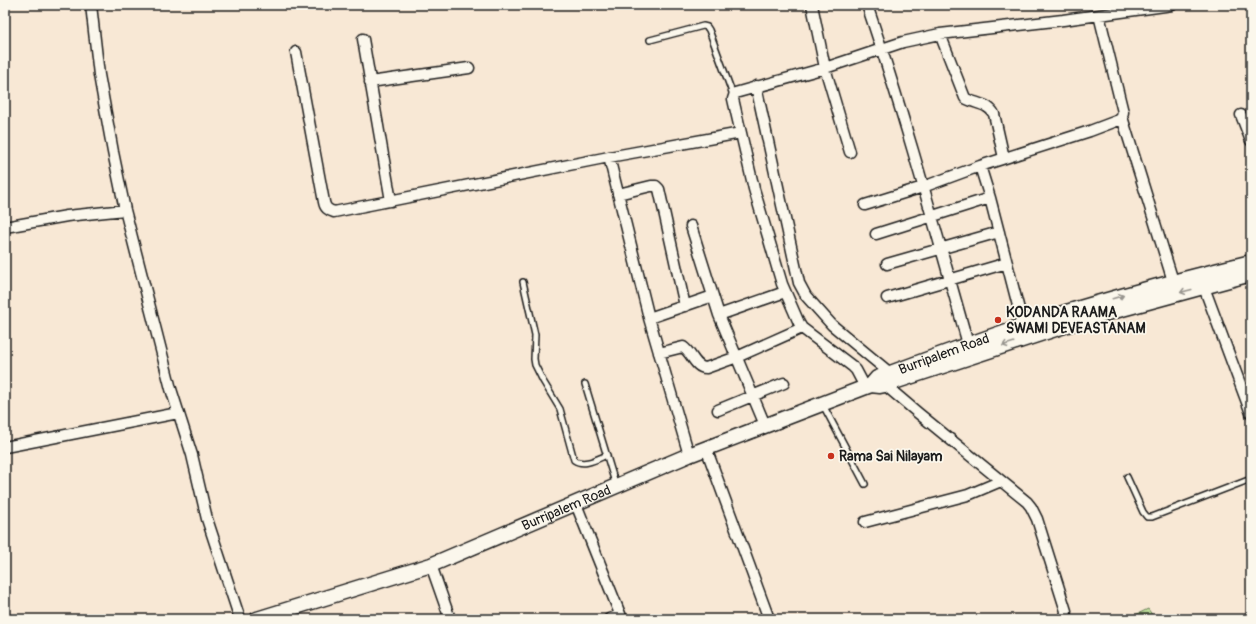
<svg xmlns="http://www.w3.org/2000/svg" width="1256" height="624" viewBox="0 0 1256 624" font-family="Pangolin,sans-serif">
<style>
.green{fill:#bddf99;stroke:#6c7e5a}
.lines{fill:none;stroke-linecap:round;stroke-linejoin:round}
.lane-casing{stroke:#1c1c1c;stroke-width:8}
.street-casing{stroke:#1c1c1c;stroke-width:13}
.secondary-casing{stroke:#1c1c1c;stroke-width:17}
.lane{stroke:#fbf7ec;stroke-width:5}
.street{stroke:#fbf7ec;stroke-width:10}
.secondary{stroke:#fbf7ec;stroke-width:14}
.oneway{stroke:#97948e}
.poi-dot{fill:#c8321e;stroke:#fbf7ec;stroke-width:1.5}
.labels{text-anchor:middle;dominant-baseline:central;stroke-width:3.5;stroke-linejoin:round;paint-order:stroke}
.poi-label{font-size:14px;font-weight:bold;fill:#1c1c1c;stroke:#fbf7ec;text-anchor:start}
.street-label{font-size:14px;fill:#1c1c1c;stroke:#fbf7ec}
</style>
<rect width="100%" height="100%" fill="#f8e8d5"/>
<filter id="ink" filterUnits="userSpaceOnUse"><feTurbulence type="fractalNoise" baseFrequency=".025" numOctaves="2"/><feDisplacementMap in="SourceGraphic" scale="8" xChannelSelector="R" yChannelSelector="G"/><feConvolveMatrix kernelMatrix="1 2 1 2 8 2 1 2 1" color-interpolation-filters="sRGB"/></filter>
<g filter="url(#ink)">
<!-- green -->
<path class="green" d="M1148 609 1155 619H1127Z"/>
<g class="lines">
<defs>
<path id="lane" d="M650 40 703 26 707 27 709 30 733 95
M523 282 535 335 534 359 535 365 543 381 560 409 574 460C584 467 597 459 607 455
M585 384 616 486
M823 405 865 484
M1127 477 1143 512 1147 517H1152L1251 479"/>
<path id="street" d="M91 5 99 75 113 152 125 210 171 389 192 455 207 519 240 619
M812 5 825 68 850 152
M867 5C905 117 936 231 968 344
M940 34 965 98C975 104 988 103 994 114L1004 158
M363 39 391 201
M296 52 324 202C325 208 328 210 334 212L609 157 741 133
M370 82 469 68
M756 86 799 283 806 296 832 325 890 373
M1241 115 1251 141
M1122 117 1173 281
M609 157 649 318 689 455
M980 166 990 198 1023 325
M618 194 651 186H656L659 189 685 306
M865 205 923 187 980 166 1090 131 1119 120 1122 117 1123 112 1099 15
M691 226 719 315 765 425
M5 227 67 216 125 210
M876 234 990 198
M887 264 999 232
M1202 282 1251 413
M887 298 1007 263
M719 315 785 292
M649 318 713 296
M659 353 683 347C692 353 695 368 706 368L737 357 802 328
M885 385 918 413 1027 502 1031 507 1037 519 1066 611 1065 619
M865 387 856 370 852 366 802 328 799 323 782 284 754 189 733 99 735 93 825 68 903 42 940 34 1063 20 1172 5
M718 410 784 383
M5 447 178 413
M706 448 769 619
M576 504 622 619
M865 522 968 495 1001 481
M431 565 450 619
M609 619 620 615"/>
<g id="secondary">
<path d="M871 385 880 386 885 385 1089 318 1251 274"/>
<path id="s1" d="M257 619 431 565 689 455 871 385 877 378 885 375C931 358 976 341 1022 326 1098 301 1174 281 1251 262"/>
</g>
</defs>
<!-- lane casing -->
<use href="#lane" class="lane-casing"/>
<!-- street casing -->
<use href="#street" class="street-casing"/>
<!-- secondary casing -->
<use href="#secondary" class="secondary-casing"/>
<!-- lane -->
<use href="#lane" class="lane"/>
<!-- street -->
<use href="#street" class="street"/>
<!-- secondary -->
<use href="#secondary" class="secondary"/>
</g>
<!-- one-way arrows -->
<defs><path id="oneway-shaft" d="M-6 0H5M1.5-3L5.5 0L1.5 3" fill="none" stroke-width="1.6" stroke-linecap="round" stroke-linejoin="round"/></defs>
<g class="oneway">
<use href="#oneway-shaft" transform="translate(1186 291) rotate(165)"/>
<use href="#oneway-shaft" transform="translate(1118 297) rotate(-16)"/>
<use href="#oneway-shaft" transform="translate(1008 344) rotate(162)"/>
</g>
</g>
<!-- markers -->
<g class="poi-dot">
<circle cx="998" cy="320" r="4"/>
<circle cx="831" cy="456" r="4"/>
</g>
<g class="labels">
<!-- poi labels -->
<g class="poi-label">
<text x="1006" y="312">KODANDA RAAMA<tspan x="1006" dy="16">SWAMI DEVEASTANAM</tspan></text>
<text x="839" y="456">Rama Sai Nilayam</text>
</g>
<!-- street labels -->
<g class="street-label">
<text stroke="none"><textPath href="#s1" startOffset="738">Burripalem Road</textPath></text>
<text stroke="none"><textPath href="#s1" startOffset="329">Burripalem Road</textPath></text>
</g>
</g>
<!-- margin -->
<rect width="1256" height="624" fill="none" stroke="#fbf7ec" stroke-width="20"/>
<rect x="10" y="10" width="1236" height="604" fill="none" stroke="#1c1c1c" stroke-width="1.5" filter="url(#ink)"/>
</svg>
